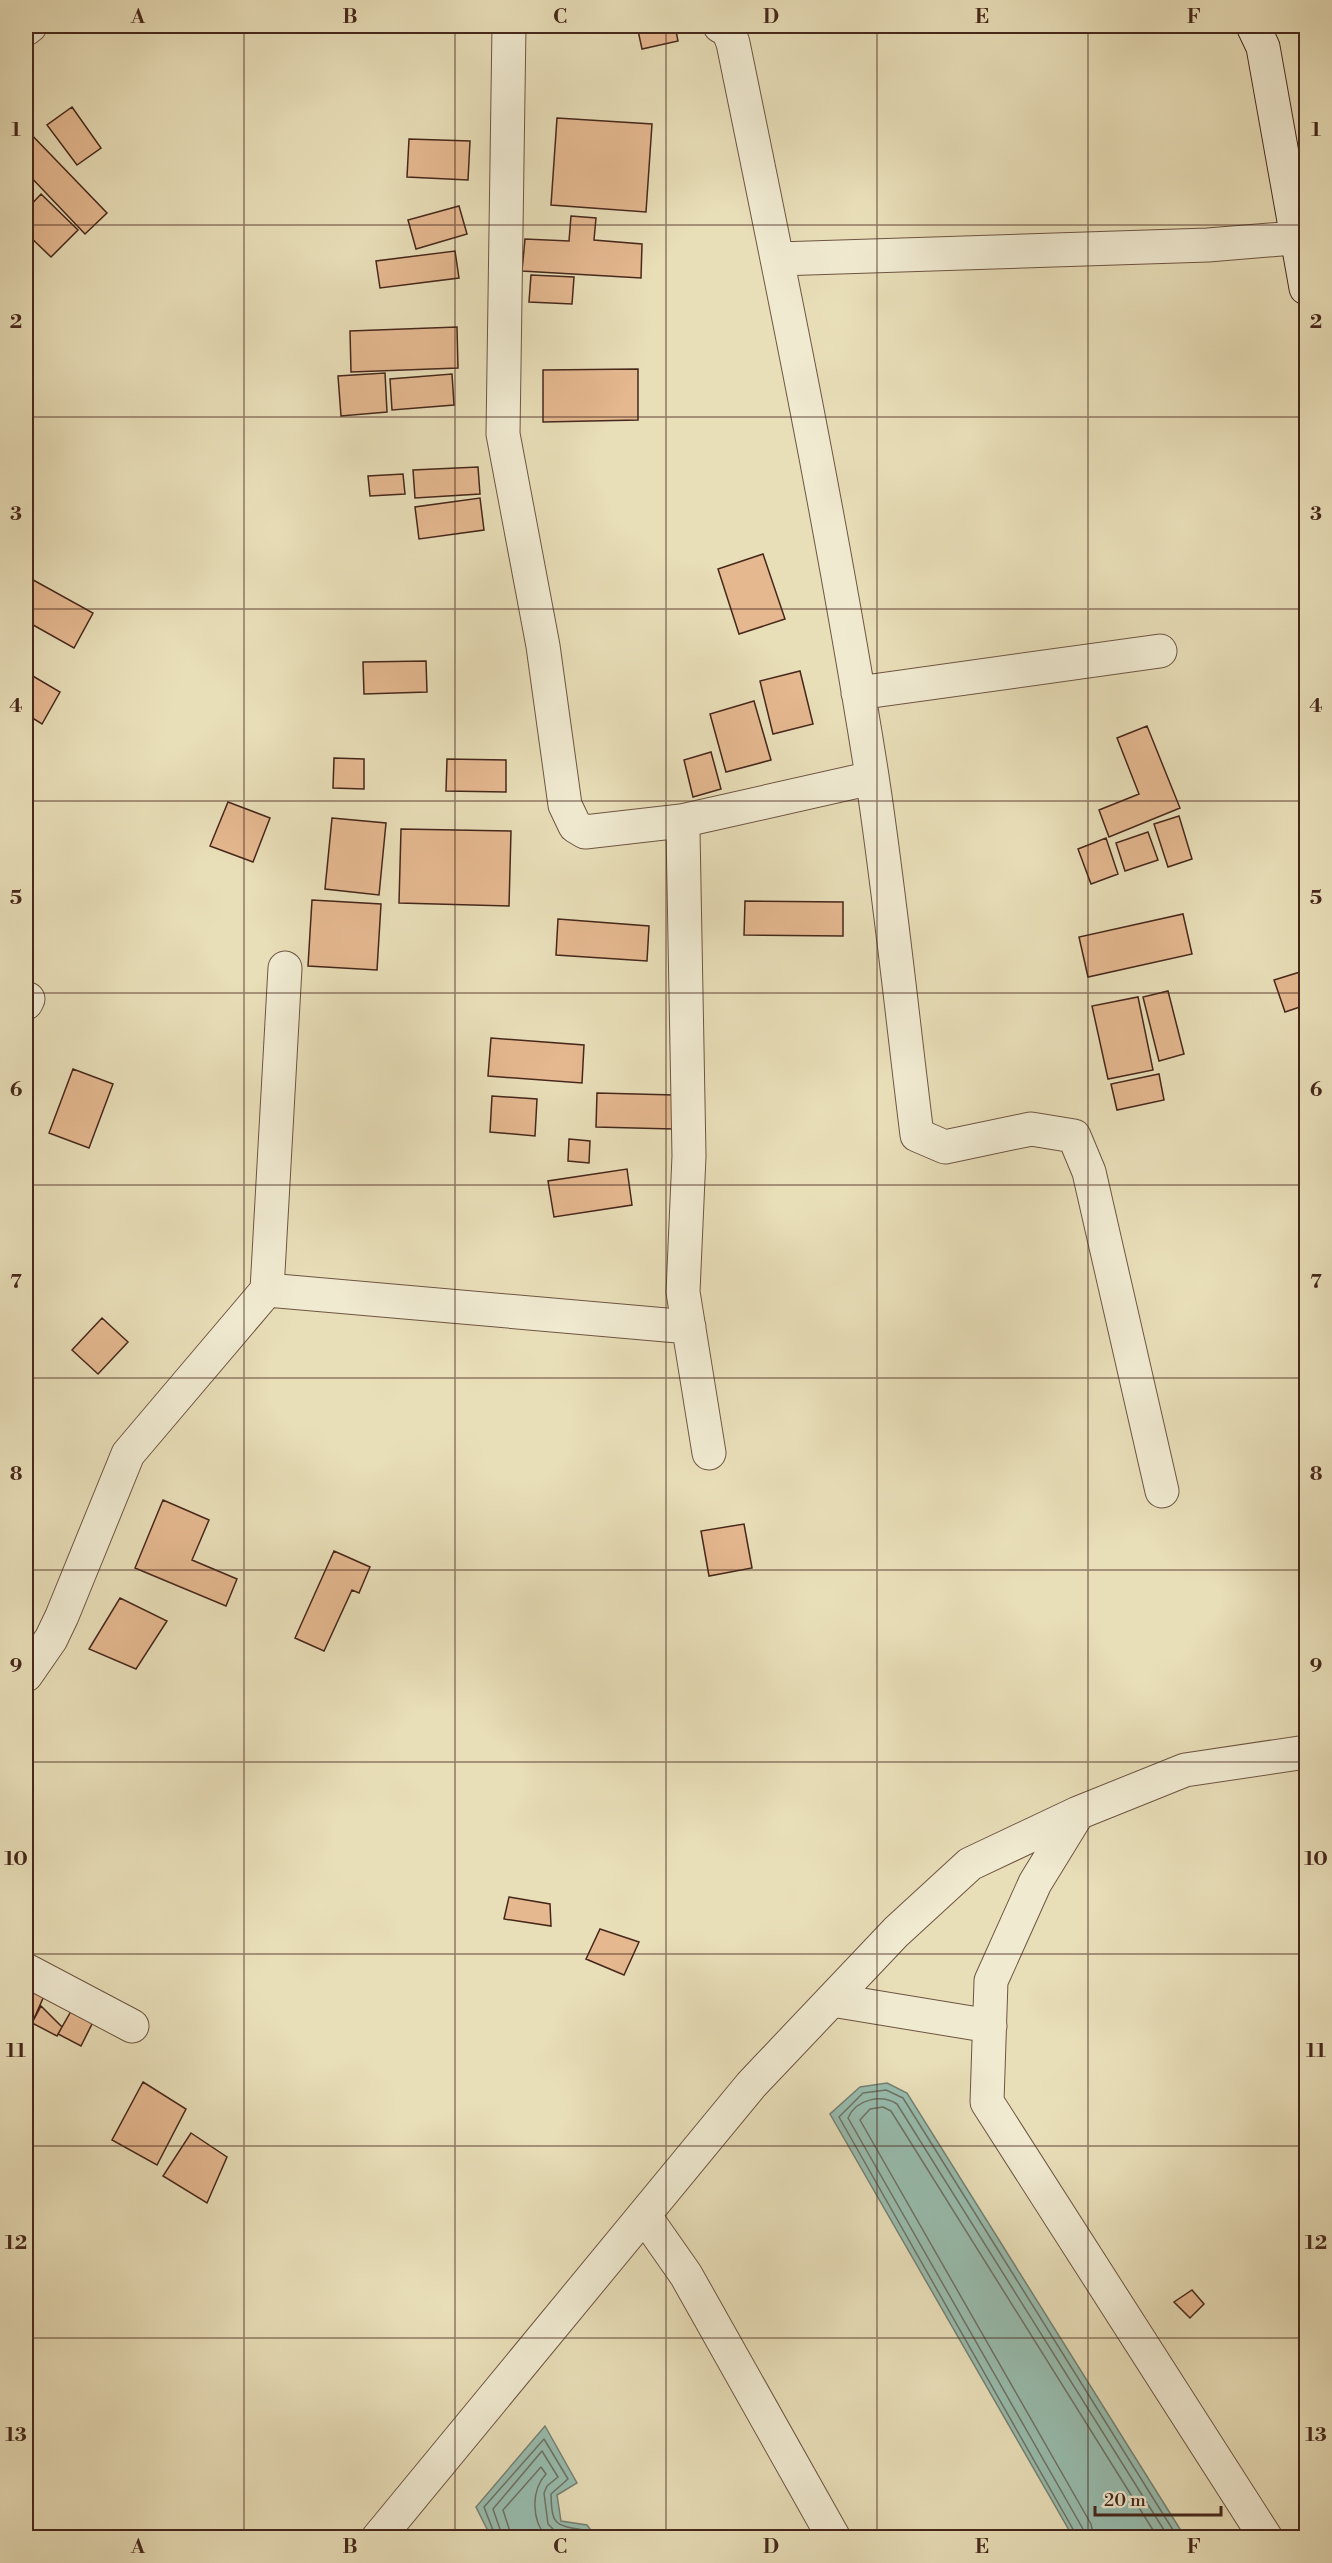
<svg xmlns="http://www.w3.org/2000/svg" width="1332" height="2563" viewBox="0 0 1332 2563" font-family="'Libre Bodoni',serif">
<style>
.water{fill:#97bcae;stroke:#778073;stroke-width:1.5}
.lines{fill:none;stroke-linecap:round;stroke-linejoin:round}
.shore{stroke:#6e7264;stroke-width:1.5}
.building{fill:#e5b890;stroke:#46271b;stroke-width:1.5}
.street-casing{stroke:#6e5542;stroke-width:35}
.secondary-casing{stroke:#46271b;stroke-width:35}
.street{stroke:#f0ead1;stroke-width:33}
.secondary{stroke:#f0ead1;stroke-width:33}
.grid{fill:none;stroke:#46271b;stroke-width:1.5;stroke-opacity:0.55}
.neatline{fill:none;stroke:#46271b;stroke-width:2}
.grid-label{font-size:20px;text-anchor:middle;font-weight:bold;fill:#46271b}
</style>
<rect width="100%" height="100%" fill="#e8deb8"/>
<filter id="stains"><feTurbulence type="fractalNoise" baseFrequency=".00333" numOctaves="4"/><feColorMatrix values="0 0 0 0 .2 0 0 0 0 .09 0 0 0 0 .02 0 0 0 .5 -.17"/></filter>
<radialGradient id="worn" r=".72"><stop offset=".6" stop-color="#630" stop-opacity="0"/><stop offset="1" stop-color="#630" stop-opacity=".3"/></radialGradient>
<!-- water -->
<path class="water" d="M887 2083 907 2093 1185 2537H1073L830 2114 860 2087Z
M545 2426 577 2483 557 2495 561 2521 587 2525 596 2537H491L476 2507Z"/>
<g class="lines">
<!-- shore -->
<path class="shore" d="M496 2538 484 2507 544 2439 568 2479 551 2494C552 2525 554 2525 583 2530L589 2538
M503 2538 493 2509 542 2451 558 2477 547 2486 544 2493 548 2524 557 2533 579 2538
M512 2538 503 2510 541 2467 546 2474C531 2490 531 2520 547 2538
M1078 2538 839 2117 863 2093 886 2090 903 2098 1178 2538
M1085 2538 1083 2529 848 2118C856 2099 881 2094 897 2104L1169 2538
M1094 2538 1091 2524 860 2120 870 2109 883 2107 891 2111 1158 2538"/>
</g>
<!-- building -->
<path class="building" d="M637 26H675L678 41 642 49Z
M72 107 101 148 77 165 47 125Z
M557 118 652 124 646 212 551 205Z
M26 129 107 213 85 234 26 172Z
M409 139 470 141 468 180 407 177Z
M41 194 78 230 51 257 26 233V210Z
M459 206 467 234 416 249 408 220Z
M571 216 596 218 594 240 642 244 641 278 522 271 525 239 569 241Z
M455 251 459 278 380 288 376 261Z
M531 275 574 277 572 304 529 302Z
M457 327 458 368 351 372 350 331Z
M638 369V420L543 422V370Z
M385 373 387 412 341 416 338 376Z
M452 374 454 405 392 410 390 379Z
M478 467 480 494 415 498 413 470Z
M403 474 405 494 370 496 368 476Z
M480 498 484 530 419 539 415 507Z
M763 554 785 619 739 634 718 569Z
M26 576 93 613 74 648 26 621Z
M426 661 427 692 364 694 363 662Z
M800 671 813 724 773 734 760 681Z
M26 672 60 692 42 724 26 714Z
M754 701 771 760 726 772 710 714Z
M1147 726 1180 808 1109 837 1099 810 1139 794 1117 738Z
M711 752 721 789 693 797 684 760Z
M334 758 364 759V789L333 788Z
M447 759 506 760V792L446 791Z
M228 802 270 818 253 862 210 846Z
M1179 816 1192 859 1168 867 1154 824Z
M332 818 386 823 379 895 325 889Z
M401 829 511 831 509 906 399 903Z
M1148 832 1158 860 1125 871 1116 843Z
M1106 838 1118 874 1091 884 1078 849Z
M312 900 381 904 377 970 308 966Z
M745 901 843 902V936L744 935Z
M1183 914 1192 954 1088 977 1079 937Z
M558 919 649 926 647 961 556 955Z
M1300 972 1306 992V1005L1285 1012 1274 980Z
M1168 991 1184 1054 1159 1061 1143 997Z
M1138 997 1153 1070 1108 1079 1092 1006Z
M491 1038 584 1045 582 1083 488 1076Z
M73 1069 113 1084 89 1148 49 1133Z
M1159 1074 1164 1100 1117 1110 1111 1084Z
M597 1093 674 1095 673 1129 596 1127Z
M492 1096 537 1099 535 1136 490 1132Z
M569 1139 590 1141 589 1163 568 1161Z
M627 1169 632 1205 554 1217 548 1181Z
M102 1318 128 1342 98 1374 72 1350Z
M163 1500 209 1520 192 1560 237 1579 226 1606 135 1568Z
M744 1524 752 1568 709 1576 701 1531Z
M334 1551 370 1567 359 1593 352 1590 324 1651 295 1638Z
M120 1598 167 1621 136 1669 89 1649Z
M509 1897 550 1904 551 1926 504 1919Z
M600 1929 639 1942 624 1975 586 1959Z
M26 1986 44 1996 32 2023 26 2019Z
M41 2006 62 2027 57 2036 32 2023Z
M74 2006 95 2018 81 2046 58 2034Z
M143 2082 186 2109 157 2165 112 2140Z
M191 2133 227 2157 207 2203 163 2176Z
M1192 2290 1204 2304 1190 2318 1174 2302Z"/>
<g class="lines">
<defs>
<path id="street" d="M509 26 503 434 543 646 565 805 575 826 585 832 681 821 683 831 689 1156 683 1292 709 1453
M720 26 728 30 733 43C783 286 833 530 872 776 890 895 902 1015 917 1135L945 1147 1031 1129 1074 1136 1089 1172 1162 1491
M26 29 30 26
M778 259 1208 245 1306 237
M858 693 1160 651
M681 821 872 778
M26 1003 28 999
M267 1290 285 968
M26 1675 51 1639 62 1616 128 1454 267 1290 689 1327
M1078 1813 1035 1883 991 1981 987 2102 1266 2538
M26 1970 132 2026
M832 2000 990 2026
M644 2215 686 2275 834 2538
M378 2538 751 2085 896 1932 970 1864 1078 1813 1185 1770 1306 1752"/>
<path id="secondary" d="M1253 26 1263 47 1306 288"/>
</defs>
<!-- street casing -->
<use href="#street" class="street-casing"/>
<!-- secondary casing -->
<use href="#secondary" class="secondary-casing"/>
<!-- street -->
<use href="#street" class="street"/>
<!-- secondary -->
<use href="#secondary" class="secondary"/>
</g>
<!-- grid -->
<path class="grid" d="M244 26V2538M455 26V2538M666 26V2538M877 26V2538M1088 26V2538M26 225H1306M26 417H1306M26 609H1306M26 801H1306M26 993H1306M26 1185H1306M26 1378H1306M26 1570H1306M26 1762H1306M26 1954H1306M26 2146H1306M26 2338H1306"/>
<!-- margin -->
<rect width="1332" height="2563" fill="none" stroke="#e8deb8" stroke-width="66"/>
<!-- scale -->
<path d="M1095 2506v9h126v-9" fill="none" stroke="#46271b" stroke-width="3"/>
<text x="1104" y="2506" font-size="18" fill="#46271b" stroke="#f0ead1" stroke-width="4.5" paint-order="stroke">20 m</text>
<rect x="33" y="33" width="1266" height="2497" class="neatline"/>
<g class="grid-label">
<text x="138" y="23">A</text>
<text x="350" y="23">B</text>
<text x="560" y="23">C</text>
<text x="771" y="23">D</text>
<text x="982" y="23">E</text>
<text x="1194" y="23">F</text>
<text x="16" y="136">1</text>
<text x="1316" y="136">1</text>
<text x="16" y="328">2</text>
<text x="1316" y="328">2</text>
<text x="16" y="520">3</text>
<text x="1316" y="520">3</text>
<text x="16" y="712">4</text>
<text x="1316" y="712">4</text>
<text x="16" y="904">5</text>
<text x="1316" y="904">5</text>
<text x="16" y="1096">6</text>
<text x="1316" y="1096">6</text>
<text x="16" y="1288">7</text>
<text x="1316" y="1288">7</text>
<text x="16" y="1480">8</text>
<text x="1316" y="1480">8</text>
<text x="16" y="1672">9</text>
<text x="1316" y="1672">9</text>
<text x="16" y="1865">10</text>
<text x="1316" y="1865">10</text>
<text x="16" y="2057">11</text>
<text x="1316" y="2057">11</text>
<text x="16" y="2249">12</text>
<text x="1316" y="2249">12</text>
<text x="16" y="2441">13</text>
<text x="1316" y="2441">13</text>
<text x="138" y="2553">A</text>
<text x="350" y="2553">B</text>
<text x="560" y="2553">C</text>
<text x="771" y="2553">D</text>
<text x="982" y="2553">E</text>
<text x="1194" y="2553">F</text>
</g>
<rect width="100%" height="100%" filter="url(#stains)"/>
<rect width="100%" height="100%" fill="url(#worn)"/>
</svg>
